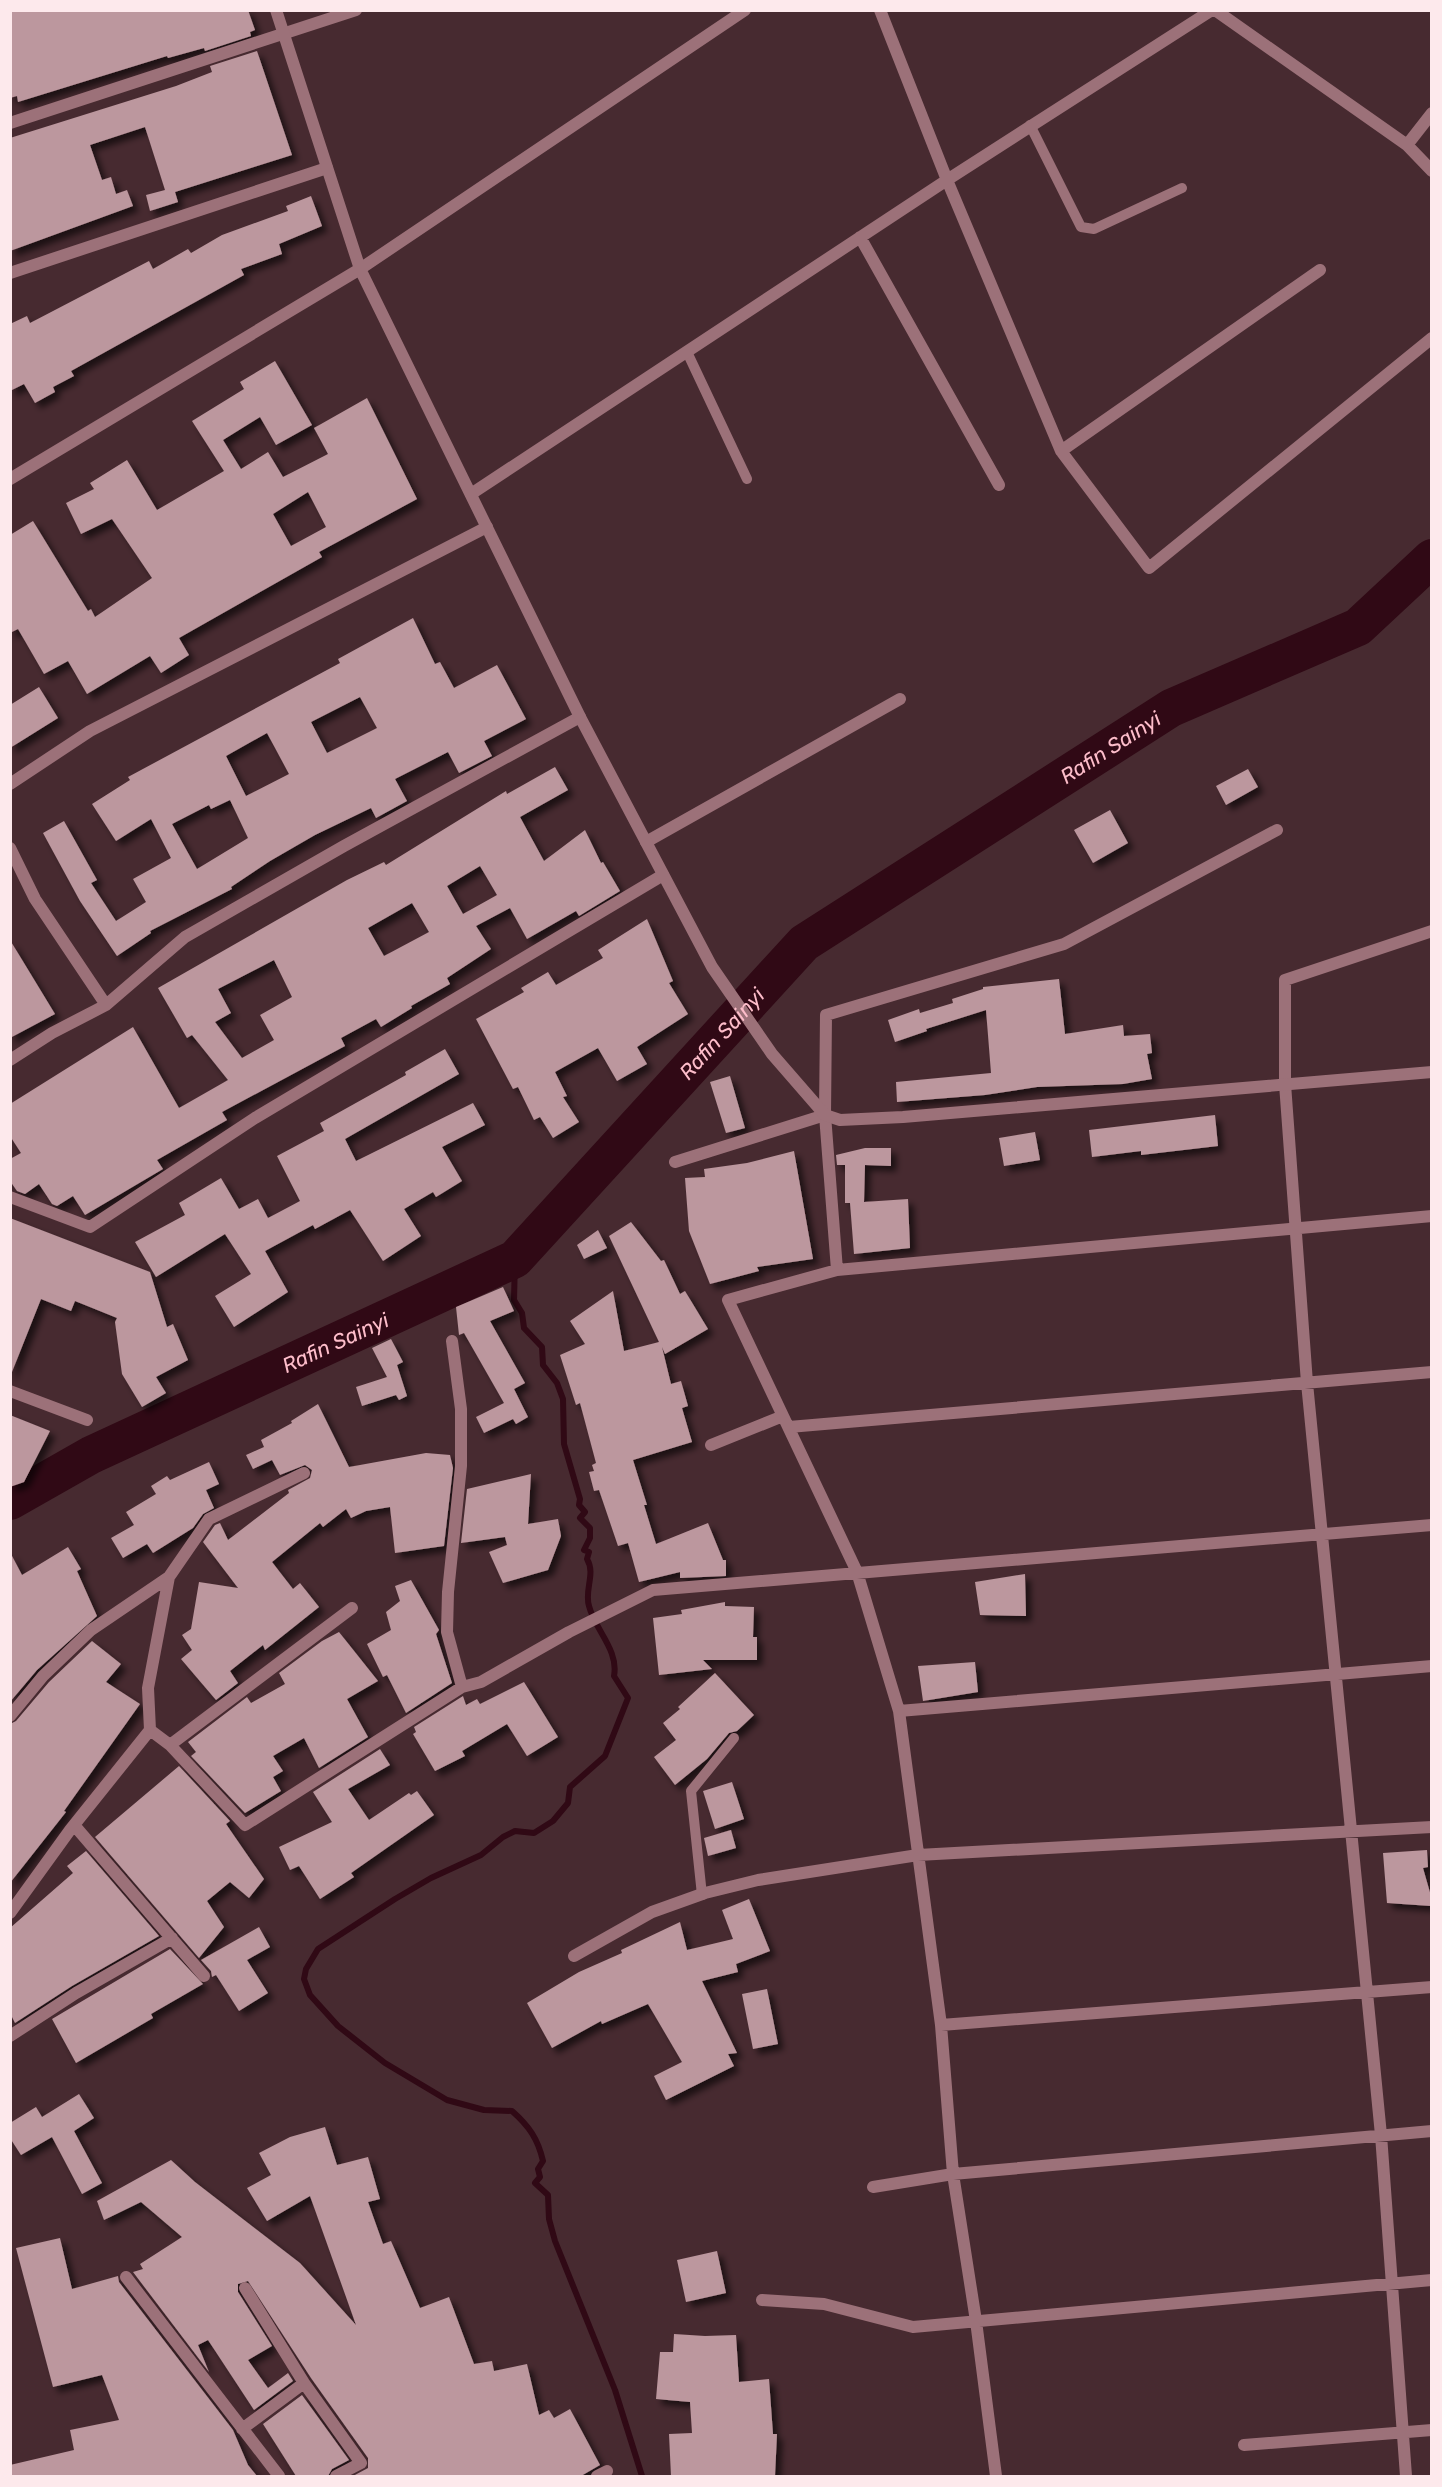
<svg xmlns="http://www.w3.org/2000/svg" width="1442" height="2487" viewBox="0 0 1442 2487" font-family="Rubik,sans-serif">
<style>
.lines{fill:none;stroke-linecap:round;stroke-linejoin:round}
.stream{stroke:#300915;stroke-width:6}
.river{stroke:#300915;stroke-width:38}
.building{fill:#bc979e;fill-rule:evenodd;filter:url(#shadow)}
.service{stroke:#9c7179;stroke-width:10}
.minor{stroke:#9c7179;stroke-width:12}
.tertiary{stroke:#9c7179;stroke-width:12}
.labels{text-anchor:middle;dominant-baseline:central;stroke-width:6;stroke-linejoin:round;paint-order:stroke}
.water-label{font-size:21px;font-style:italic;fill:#fdbdca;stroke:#25171a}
</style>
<defs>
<filter id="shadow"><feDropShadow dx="5.5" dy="5.5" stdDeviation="3" flood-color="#0009"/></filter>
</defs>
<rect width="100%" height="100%" fill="#472a30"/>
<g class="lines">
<!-- stream -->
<path class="stream" d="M515 1259 514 1300 522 1313 524 1328 542 1347 543 1365 557 1383 563 1399 564 1444 580 1499 579 1505 585 1512 580 1518 590 1528V1538L584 1550 589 1552 587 1559C596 1574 584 1590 589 1606 595 1630 619 1650 614 1676L628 1698 605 1756 570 1787 568 1803 553 1821 534 1833 515 1831 503 1837 481 1855 431 1878 395 1899 318 1949 306 1969 304 1979 310 1995 338 2026 385 2063 447 2100 484 2110 512 2111C529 2126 538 2139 543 2161L538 2169 540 2177 535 2183 548 2195 549 2219 555 2241 615 2390 642 2476"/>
<!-- river -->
<path class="river" id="s1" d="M10 1501 91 1455 515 1259 804 943 1171 708 1358 627 1432 558"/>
</g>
<!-- building -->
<path class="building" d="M10 10H248L255 30 250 32 251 36 205 51 204 48 168 58 167 56 18 102 17 96 10 98Z
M257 51 292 155 175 192 178 202 150 211 146 195 165 190 145 127 90 145 102 180 111 177 116 194 127 190 133 206 10 251V138L176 86 212 72 210 66Z
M311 196 322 226 279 244 282 254 241 269 244 275 71 371 74 376 53 387 55 392 35 403 24 384 10 391V324L27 316 30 323 149 261 153 269 188 249 191 253 222 235 288 211 286 206Z
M275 361 312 425 276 445 260 417 223 440 241 469 268 452 283 477 328 454 314 428 367 398 417 499 319 552 322 557 179 638 189 655 161 673 150 656 87 694 68 661 44 674 18 629 10 633V535L33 521 88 611 91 609 95 617 152 578 112 519 81 534 66 503 94 489 90 483 127 460 157 510 224 471 192 421 244 389 240 382ZM308 492 326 527 291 546 273 514Z
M413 618 435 664 440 662 454 688 497 665 526 719 484 741 492 756 459 773 448 752 395 779 407 801 376 818 371 808 315 835 270 861 231 887 232 889 150 931 151 933 117 956 80 901 43 833 64 821 97 880 91 883 116 921 146 902 133 879 171 858 151 819 116 841 92 804 130 780 128 777 340 663 338 659ZM360 697 377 728 327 753 311 722ZM267 733 289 774 246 796 226 756ZM230 800 248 838 197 869 172 824 209 805 211 809Z
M39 687 58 718 10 748V705Z
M555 767 568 790 520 817 544 861 585 830 601 863 603 862 620 891 579 916 576 911 527 939 510 908 476 926 491 949 447 978 450 984 411 1006 412 1008 381 1027 376 1019 341 1038 345 1046 222 1112 227 1120 157 1160 163 1169 85 1215 73 1196 57 1206 52 1204 39 1184 25 1194 17 1191 10 1181V1159L21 1153 10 1136V1104L133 1027 179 1108 228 1080 192 1035 187 1038 158 988 347 880 384 862 386 865 506 791 507 794ZM480 866 497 895 463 914 447 886ZM412 903 429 932 384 956 368 928ZM274 960 292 997 260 1015 274 1040 242 1058 215 1022 231 1013 218 989Z
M1248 769 1258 787 1226 805 1216 786Z
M1110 810 1128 843 1093 863 1074 830Z
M647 919 673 981 669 983 688 1014 637 1047 647 1064 617 1081 598 1048 555 1072 567 1096 563 1097 579 1122 553 1138 540 1117 534 1120 518 1087 513 1089 476 1019 524 992 521 988 548 972 556 985 603 958 598 950Z
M10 940 55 1014 10 1038Z
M1059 979 1065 1034 1123 1025 1124 1036 1150 1034 1152 1053 1147 1054 1152 1079 1123 1084 1037 1087 985 1095 897 1102 896 1082 991 1073 986 1010 926 1029 927 1031 895 1042 888 1020 919 1009 920 1013 953 1003 952 999 983 989V987Z
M445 1049 459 1074 345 1139 356 1161 473 1103 485 1125 442 1147 462 1181 436 1197 433 1192 404 1209 421 1236 383 1261 350 1210 315 1229 313 1225 265 1251 288 1292 234 1327 215 1296 251 1274 225 1234 156 1277 135 1242 185 1215 179 1203 221 1178 239 1209 258 1199 268 1218 300 1201 277 1156 324 1131 320 1123 406 1075 405 1072Z
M730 1076 745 1128 726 1133 710 1082Z
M1215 1115 1218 1146 1141 1155V1151L1092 1157 1089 1130Z
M1035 1132 1040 1160 1004 1166 999 1138Z
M865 1148H891V1166L865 1165 864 1202 908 1199 910 1248 854 1254 850 1203H845V1165H837L836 1155Z
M794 1151 813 1259 757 1267 759 1271 710 1284 689 1231 685 1178 705 1177 704 1169 747 1163Z
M10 1218 150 1272 167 1327 173 1324 188 1360 156 1377 166 1393 142 1407 122 1374 115 1322 117 1318 75 1301 71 1311 41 1299 10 1377Z
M631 1222 661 1261 664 1260 680 1294 685 1291 708 1329 665 1354 662 1347 671 1384 681 1381 688 1406 682 1408 692 1442 633 1460 647 1505H644L656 1544 708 1523 723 1560H726V1576L680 1578V1572L639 1582 628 1543 618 1546 599 1490 594 1491 589 1472 594 1471 592 1465 596 1463 580 1403 576 1405 560 1355 585 1344 570 1321 613 1291 624 1351 659 1342 609 1236Z
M598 1230 607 1248 584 1259 577 1245Z
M503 1287 514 1311 490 1321 525 1383 514 1389 528 1417 516 1424 513 1419 484 1433 476 1417 504 1403 464 1333 459 1335 456 1307Z
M391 1339 403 1362 397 1365 407 1396 399 1400 396 1395 362 1406 356 1387 387 1377 372 1348Z
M318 1404 349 1467 426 1453 450 1455 453 1468 444 1546 395 1553 390 1507 366 1511 351 1518 346 1509 323 1527 320 1523 272 1562 293 1589 300 1583 319 1607 265 1650 263 1645 230 1671 238 1683 216 1700 181 1659 192 1650 182 1635 191 1629 199 1582 238 1588 203 1542 215 1525 220 1523 228 1540 289 1493 288 1490 310 1478 312 1470 305 1465 280 1475 272 1460 253 1469 246 1455 264 1447 261 1440 292 1423 291 1421Z
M10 1415 50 1431 24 1482 10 1487Z
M209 1462 219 1484 206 1490 214 1508 203 1514 193 1528 153 1553 147 1544 123 1558 111 1538 134 1525 126 1512 156 1494 151 1486 167 1476 170 1480Z
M531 1474 528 1524 558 1519 561 1536 548 1570 503 1583 489 1552 507 1545 505 1537 461 1543 467 1489Z
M68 1547 81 1569 77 1571 97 1616 37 1670 10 1702V1552L22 1575Z
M1025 1574 1026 1616 980 1615 975 1582Z
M411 1580 439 1630 436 1634 452 1683 406 1713 387 1675 383 1677 367 1644 391 1630 386 1612 400 1601 395 1586Z
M725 1602V1606L754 1607 753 1637H757V1660H703L712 1669 659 1675 653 1618 682 1614 681 1610Z
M339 1632 378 1681 347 1699 368 1737 319 1768 304 1738 273 1756 283 1771 273 1777 281 1791 245 1813 191 1756 196 1752 188 1742 247 1697 251 1703 285 1684 279 1673 322 1641Z
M92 1641 121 1664 106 1682 140 1704 64 1811 66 1812 10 1883V1724L16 1721 49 1682Z
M975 1662 978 1692 923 1701 918 1666Z
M715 1673 754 1715 737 1731 729 1733 707 1759 675 1785 654 1757 676 1740 663 1723 680 1709 678 1707Z
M524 1682 558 1737 527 1756 507 1724 462 1751 465 1756 435 1771 413 1734 416 1732 414 1727 463 1696 466 1705 477 1699 480 1704Z
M380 1749 390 1765 348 1789 369 1820 409 1793 411 1795 417 1791 434 1815 351 1873 354 1877 320 1899 299 1866 290 1870 279 1847 332 1822 313 1792Z
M179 1766 230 1821 226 1824 264 1879 249 1898 230 1882 207 1901 224 1927 199 1958 95 1837Z
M732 1782 744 1819 715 1829 703 1791Z
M731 1830 736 1848 708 1856 704 1838Z
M1427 1850 1428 1867 1423 1868 1431 1896V1906L1387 1903 1383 1853Z
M86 1851 159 1936 72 1986 15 2023 10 2013V1928L73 1873 67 1866Z
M749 1899 770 1951 736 1964 738 1972 702 1981 737 2053 728 2054 734 2066 666 2100 654 2076 682 2062 648 2004 602 2024 601 2021 552 2048 527 2003 579 1972 622 1953 621 1950 680 1922 687 1950 733 1939 722 1910Z
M259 1927 270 1947 247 1960 268 1993 239 2011 216 1975 212 1977 211 1971 201 1960Z
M170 1949 203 1984 151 2014 153 2018 76 2063 52 2019Z
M767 1989 778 2044 753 2049 742 1994Z
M79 2094 94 2118 74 2131 102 2183 82 2194 52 2137 21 2155 10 2138V2123L36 2107 42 2117Z
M325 2127 337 2165 368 2157 380 2199 368 2202 383 2244 391 2241 420 2308 449 2297 474 2364 492 2361 494 2371 527 2364 539 2415 549 2410 554 2418 570 2409 600 2465 581 2476H353L368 2468V2458L311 2378 248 2281 238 2284V2292L272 2346 248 2360 268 2388 288 2373 293 2381 254 2410 208 2340 198 2345 209 2372 133 2272 143 2269 140 2264 182 2237 141 2202 104 2220 97 2201 171 2160 195 2182 300 2263 356 2325 310 2196 267 2221 247 2188 271 2175 259 2153 290 2137Z
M60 2238 72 2289 118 2276 119 2282 233 2430 248 2465 257 2476H10V2465L74 2450 70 2430 119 2420 102 2375 53 2387 16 2248Z
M717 2251 726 2293 686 2302 677 2260Z
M674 2334 705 2336 736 2335 739 2382 769 2379 773 2434H777L775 2476H671L669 2434 692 2433 690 2402 656 2399 660 2352H673Z
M302 2395 349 2460 332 2469 328 2476H296L263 2424Z"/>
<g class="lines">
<!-- service -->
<path class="service" d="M1030 125 1081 227 1094 229 1182 188
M687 352 747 479
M702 1895 691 1791 734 1738"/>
<!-- minor -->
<path class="minor" d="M880 10 947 180 1061 451 1149 568 1432 338
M1215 10 1407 145 1432 171
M10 123 356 10
M1407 145 1432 113
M860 237 999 485
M10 273 327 168
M1061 451 1320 270
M471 494 947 180 1212 10
M10 784 90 731 487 527
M646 842 900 699
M10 848 35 899 106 1005
M10 1060 52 1033 106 1005 185 937 344 846 580 717
M675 1162 825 1115
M10 1197 90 1227 255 1118 663 875
M837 1270 825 1115 826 1015 1064 944 1277 830
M452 1341 461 1409V1466L448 1592 447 1632 462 1687
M10 1391 87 1420
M789 1427 1432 1372
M711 1445 783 1416
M899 1711 1432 1666
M10 1716 43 1676 91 1630 169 1577
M150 1730 170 1745 245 1825 462 1687 481 1682 569 1632 653 1590 1432 1525
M170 1745 352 1608
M74 1825 204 1976
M10 1913 70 1830 150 1730 148 1688 169 1577 209 1519 304 1473
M574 1956 652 1912 705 1893 758 1880 918 1855 1432 1827
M941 2025 1432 1987
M10 2036 76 1993 172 1938
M873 2187 953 2174 1432 2131
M126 2277 279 2476
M245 2288 304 2383 361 2463 336 2476
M762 2300 824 2304 913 2327 1432 2280
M242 2429 304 2383
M1244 2445 1432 2430
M597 2476 607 2471
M996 2476 976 2321 953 2174 941 2025 899 1711 857 1572 728 1300 837 1270 1432 1216
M1406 2476 1381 2135 1307 1383 1285 1084V980L1432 931"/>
<!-- tertiary -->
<path class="tertiary" d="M276 10 360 269 580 717 712 967 772 1054 825 1115 840 1120 903 1117 1432 1072
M10 479 360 269 745 10"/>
</g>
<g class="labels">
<!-- water labels -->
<g class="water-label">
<text stroke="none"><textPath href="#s1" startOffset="1352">Rafin Sainyi</textPath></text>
<text stroke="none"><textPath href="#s1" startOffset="866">Rafin Sainyi</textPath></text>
<text stroke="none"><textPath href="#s1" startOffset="362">Rafin Sainyi</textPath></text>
</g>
</g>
<!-- border -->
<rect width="1442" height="2487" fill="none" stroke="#fde9ec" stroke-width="24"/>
</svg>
